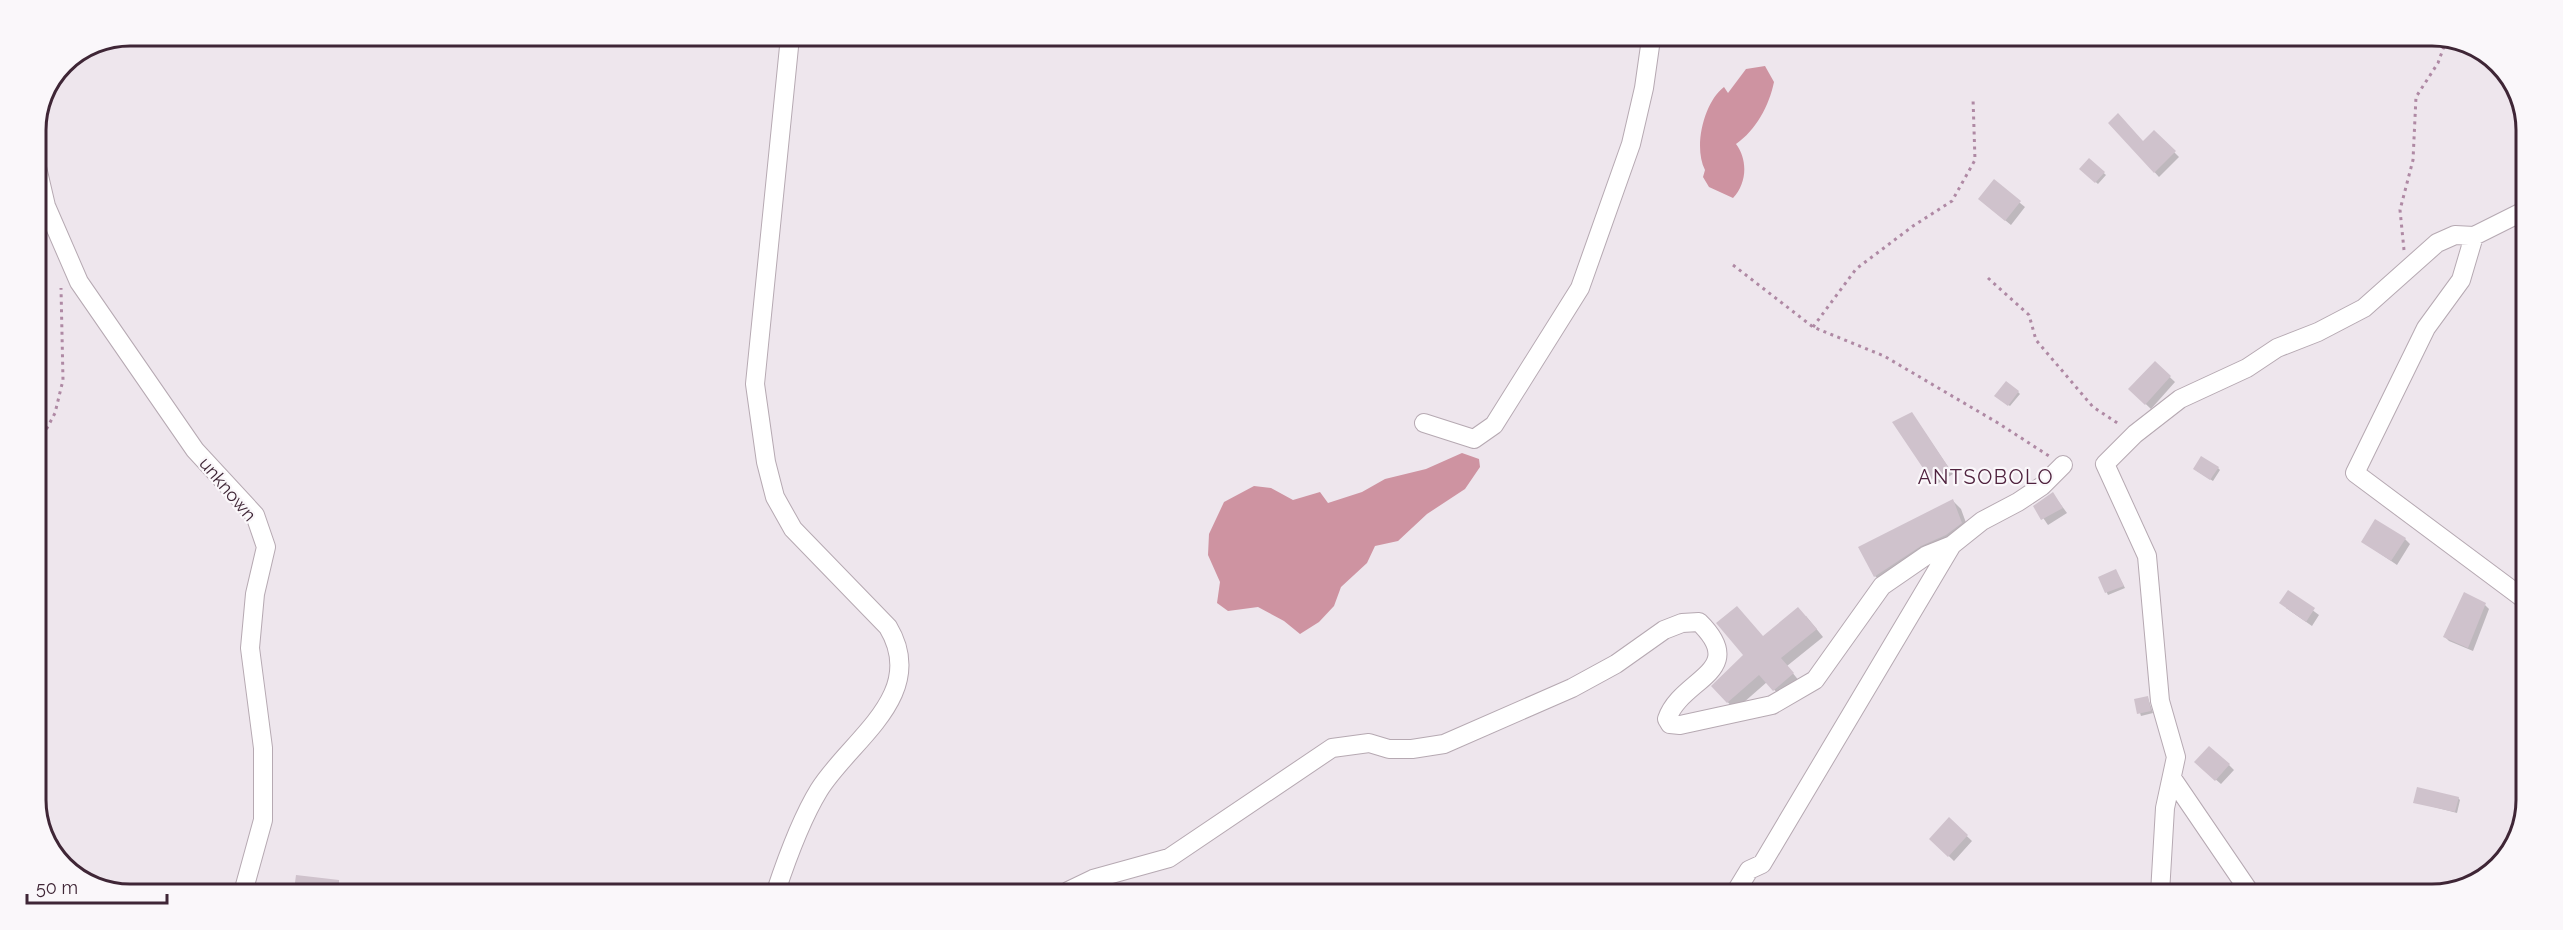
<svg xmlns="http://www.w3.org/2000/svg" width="2563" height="930" viewBox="0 0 2563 930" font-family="Raleway,sans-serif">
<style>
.water{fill:#ce93a1}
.shadow{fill:#0003}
.building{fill:#cfc2cc}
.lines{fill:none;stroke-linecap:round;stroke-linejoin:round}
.minor-casing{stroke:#b6a9b2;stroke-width:20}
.path{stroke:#af89a4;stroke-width:3;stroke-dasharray:3 4.5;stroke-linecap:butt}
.minor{stroke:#fff;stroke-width:18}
.labels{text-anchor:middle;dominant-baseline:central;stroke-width:4.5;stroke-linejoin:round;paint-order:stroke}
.street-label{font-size:18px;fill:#3f2636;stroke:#faf7fa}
.neighbourhood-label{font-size:20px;letter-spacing:1.5px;fill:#50233f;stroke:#faf7fa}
.rim{fill:none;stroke:#3f2636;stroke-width:3}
</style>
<rect width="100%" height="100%" fill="#eee6ed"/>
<!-- water -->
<path class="water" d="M1765 66 1774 82C1769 106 1756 130 1736 144 1748 160 1747 183 1733 198L1709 187 1703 177 1705 170C1693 147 1704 102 1724 87L1728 93 1746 69Z
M1462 453 1479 459 1480 467 1465 489 1427 514 1398 541 1375 546 1367 563 1341 587 1334 606 1319 622 1300 634 1284 621 1258 607 1228 611 1217 603 1220 582 1208 555 1209 534 1224 502 1254 486 1271 488 1293 500 1320 492 1328 503 1362 492 1385 479 1426 469Z"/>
<!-- shadow -->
<path class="shadow" d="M2110 123 2143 143 2154 132 2179 157 2159 177Z
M2089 160 2106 175 2098 184 2081 169Z
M1994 182 2025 207 2011 225 1985 204Z
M2155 363 2175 382 2151 409 2130 389Z
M2018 392 2020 394 2010 406 1999 398Z
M1912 414 1953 474 1937 484 1894 423Z
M2218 468 2220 470 2213 481 2197 471Z
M2053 494 2067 513 2048 525 2035 506Z
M1953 501 1961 509 1969 531 1883 584 1875 576 1861 548Z
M2405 539 2410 544 2397 565 2363 542Z
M2116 571 2125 588 2108 595 2100 578Z
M2288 592 2319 615 2312 626 2286 608Z
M2485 605 2489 609 2473 651 2449 641 2445 637Z
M1806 616 1823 637 1787 666 1800 682 1781 697 1767 682 1735 710 1713 686 1763 638Z
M2148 698 2153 713 2141 716 2136 700Z
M2229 765 2234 770 2221 784 2201 767Z
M2458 798 2460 800 2457 813 2415 802Z
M1949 819 1972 841 1954 861 1931 839Z"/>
<!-- building -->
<path class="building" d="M2118 113 2143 141 2154 130 2176 151 2154 173 2108 123Z
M2089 158 2105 172 2095 183 2079 169Z
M1994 179 2021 201 2005 221 1978 199Z
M2155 361 2171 376 2145 405 2128 389Z
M2006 381 2019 391 2008 406 1994 396Z
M1912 412 1949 468 1931 480 1892 422Z
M2201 456 2219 467 2210 480 2193 469Z
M2053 492 2063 508 2041 520 2033 506Z
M1953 499 1962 523 1946 535 1921 546 1874 577 1858 547Z
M2375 519 2406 538 2391 561 2361 542Z
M2116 569 2124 586 2105 593 2098 577Z
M2288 590 2315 608 2306 622 2279 603Z
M2464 592 2486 603 2468 648 2443 637Z
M1737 606 1763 636 1798 607 1817 629 1781 658 1794 673 1773 691 1759 675 1727 703 1711 686 1743 655 1716 623Z
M2148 696 2151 711 2137 714 2134 699Z
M2209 746 2230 764 2215 781 2194 762Z
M2417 787 2459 797 2455 812 2413 803Z
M1949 817 1968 835 1948 857 1929 839Z
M296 875 339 880V890H294Z"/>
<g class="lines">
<defs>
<path id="minor" d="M36 163 46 206 79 282 195 450 255 515 266 547 255 594 250 648 263 748V820L244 889
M2474 236 2461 280 2426 328 2355 473 2524 599
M1424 423 1474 439 1494 425 1580 288 1631 144 1644 88 1651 39
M2172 778 2251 894
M776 891C786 861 803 816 819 790 850 740 929 695 888 627L793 529 775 497 766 462 755 384 790 37
M1068 891 1093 879 1169 858 1332 748 1369 743 1389 749H1412L1444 744 1572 688 1616 664 1664 630 1682 623 1699 622C1750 672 1681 678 1667 719L1670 724 1680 725 1772 705 1815 680 1882 586 1927 555 1952 545
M1735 893 1749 870 1762 864 1952 545 1982 521 2018 502 2042 486 2063 465
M2160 893 2165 808 2176 757 2160 701 2147 556 2105 464 2135 434 2180 399 2247 368 2277 348 2318 332 2364 308 2437 243 2455 235 2474 236 2526 210"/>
</defs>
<!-- minor casing -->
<use href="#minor" class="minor-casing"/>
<!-- path -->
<path class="path" d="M2404 250 2400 210 2413 160 2416 97 2438 63 2446 41
M1733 265 1813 327 1884 356 1998 423 2049 456
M1988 278 2029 315 2036 340 2093 407 2119 424
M1813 327 1856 269 1913 226 1952 201 1975 160 1973 98
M36 449 55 413 63 380 61 288
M45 830C57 839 62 845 60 860"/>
<!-- minor -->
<use href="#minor" class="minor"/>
</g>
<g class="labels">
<!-- street labels -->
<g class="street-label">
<text transform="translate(228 489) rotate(50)">unknown</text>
</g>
<!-- neighbourhood labels -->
<g class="neighbourhood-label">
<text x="1986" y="477">ANTSOBOLO</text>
</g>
</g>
<!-- crop -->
<path d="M0 0H2563V930H0ZM130 46H2432A84 84 0 0 1 2516 130V800A84 84 0 0 1 2432 884H130A84 84 0 0 1 46 800V130A84 84 0 0 1 130 46Z" fill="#faf7fa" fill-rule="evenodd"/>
<path class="rim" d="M130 46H2432A84 84 0 0 1 2516 130V800A84 84 0 0 1 2432 884H130A84 84 0 0 1 46 800V130A84 84 0 0 1 130 46Z"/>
<!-- scale -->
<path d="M27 894v9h140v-9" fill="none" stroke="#3f2636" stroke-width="3"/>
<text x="36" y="894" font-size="18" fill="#3f2636" stroke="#faf7fa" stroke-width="4.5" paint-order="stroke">50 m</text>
</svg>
